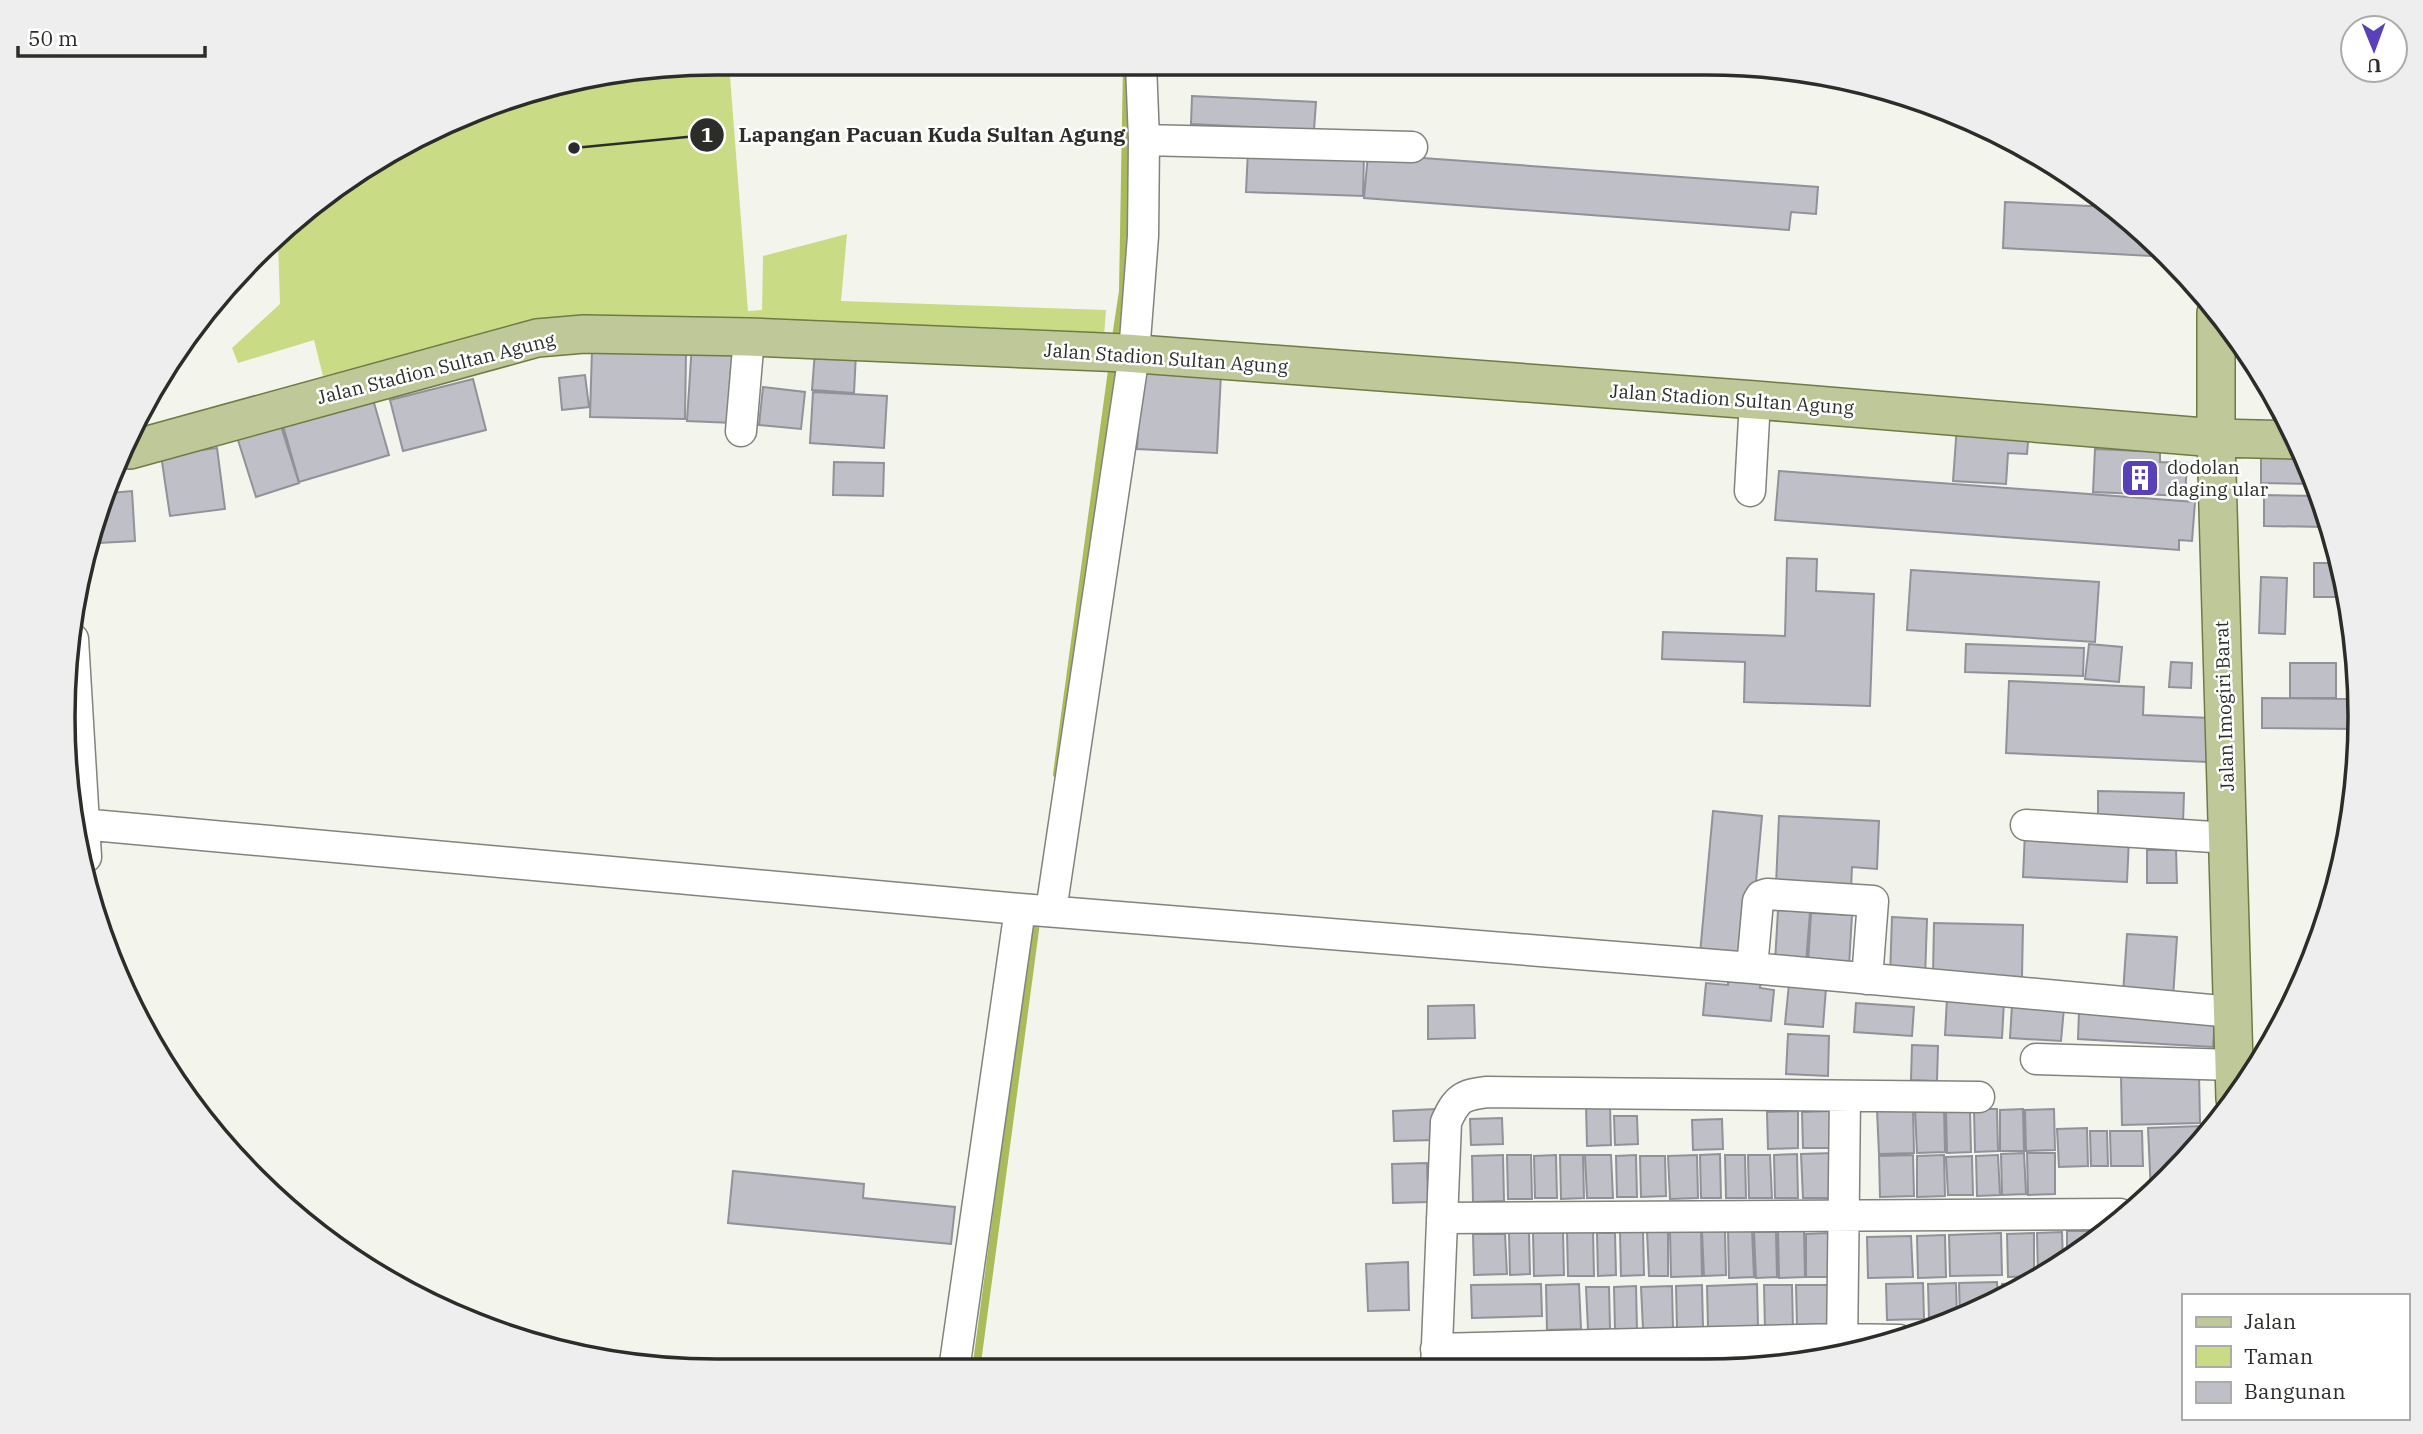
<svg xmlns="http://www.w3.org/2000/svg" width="2423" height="1434" viewBox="0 0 2423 1434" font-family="'IBM Plex Serif',serif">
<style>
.green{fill:#cadb86}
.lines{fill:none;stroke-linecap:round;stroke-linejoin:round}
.stream{stroke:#a9bb5a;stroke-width:8}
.building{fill:#bfbfc7;stroke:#919199;stroke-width:2}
.minor-casing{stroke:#81837c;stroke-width:33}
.major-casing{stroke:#707a44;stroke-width:40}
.minor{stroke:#fff;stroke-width:30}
.major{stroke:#bfc898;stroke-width:37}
.labels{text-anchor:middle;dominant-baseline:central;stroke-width:5;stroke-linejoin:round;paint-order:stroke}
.street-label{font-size:19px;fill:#2c2d29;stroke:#fff}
.poi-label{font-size:19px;fill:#2c2d29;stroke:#fff;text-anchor:start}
.rim{fill:none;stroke:#2c2d29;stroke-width:3.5}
.leader{fill:none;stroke:#2c2d29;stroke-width:2.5}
.callout-dot{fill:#2c2d29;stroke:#fff;stroke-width:2.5}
.mark-label{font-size:21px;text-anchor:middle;font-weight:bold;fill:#fff}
.callout-label{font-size:21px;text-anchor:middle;font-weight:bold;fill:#2c2d29;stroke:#fff;stroke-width:5;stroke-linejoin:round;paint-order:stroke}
</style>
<rect width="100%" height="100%" fill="#f3f5ec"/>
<!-- green -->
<path class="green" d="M717 63H729L748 311 762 310 763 256 847 234 841 301 1106 310 1104 336 565 320 323 376 314 340 238 363 232 348 280 304 278 242 319 198 507 98Z"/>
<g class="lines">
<!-- stream -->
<path class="stream" d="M1115 344 1123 291 1127 64
M1057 774 1113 363
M976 1370 1037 915"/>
</g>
<!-- building -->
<path class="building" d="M865 63H893L892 71 865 68Z
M1192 96 1316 102 1314 130 1191 124Z
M1248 150 1364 154 1363 196 1246 192Z
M1368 154 1818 187 1816 214 1791 212 1789 230 1364 198Z
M2005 202 2111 207 2152 241 2151 256 2003 248Z
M692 343 737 346 733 423 687 421Z
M592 349 686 351 685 419 590 417Z
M815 351 856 353 854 393 812 390Z
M1141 370 1221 374 1217 453 1137 449Z
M585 375 589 407 562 410 559 378Z
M473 379 486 430 403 451 390 400Z
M763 387 805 392 801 429 759 425Z
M813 392 887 396 884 448 810 443Z
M372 396 389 455 299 482 282 422Z
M2274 398 2285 419 2273 418Z
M280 423 299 483 256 497 237 437Z
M1957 425 2029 430 2027 454 2008 453 2006 484 1953 481Z
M217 448 225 509 170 516 161 455Z
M2095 449 2160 452V462L2187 463 2185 496 2093 492Z
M2261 457 2305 458 2315 484 2261 483Z
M834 462 884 463 883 496 833 495Z
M1779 471 2195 502 2192 541 2179 540V550L1775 520Z
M132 491 135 541 99 543 97 521 110 493Z
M2264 495 2319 496 2325 516V527L2264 526Z
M1787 558 1817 559 1816 591 1874 594 1870 706 1744 702 1745 662 1662 659 1663 632 1785 636Z
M2314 563H2339L2348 597H2314Z
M1911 570 2099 582 2095 642 1907 630Z
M2261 577 2287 578 2285 634 2259 633Z
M1966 644 2084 648 2083 676 1965 672Z
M2089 644 2122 647 2119 682 2085 679Z
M2171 662 2192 663 2191 688 2169 687Z
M2290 663H2336V698H2290Z
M2009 681 2144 687 2143 715 2210 718 2208 762 2006 753Z
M2262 698 2358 699 2359 729 2262 728Z
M2098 791 2184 793 2183 823 2098 820Z
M1713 811 1762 816 1749 959 1700 954Z
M1779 816 1879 821 1877 869 1852 867 1851 889 1776 885Z
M2025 832 2129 838 2127 882 2023 877Z
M2147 850H2176L2177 883H2147Z
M1778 910 1810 912 1806 963 1775 962Z
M1811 913 1852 915 1849 966 1808 963Z
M1892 917 1927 919 1925 979 1890 977Z
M1934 923 2023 925 2022 977 1933 975Z
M2127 934 2177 937 2173 998 2123 994Z
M1729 974 1761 977 1760 988 1774 990 1771 1021 1703 1015 1706 983 1728 985Z
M1789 984 1826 988 1823 1027 1785 1024Z
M1947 998 2004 1001 2002 1038 1945 1035Z
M1856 1003 1914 1007 1912 1036 1854 1032Z
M1474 1005 1475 1038 1428 1039V1006Z
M2012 1005 2064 1008 2061 1041 2010 1038Z
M2079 1012 2215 1020 2213 1047 2078 1039Z
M1788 1034 1829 1036 1828 1076 1786 1074Z
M1912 1045 1938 1046 1937 1081 1911 1080Z
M2199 1073 2200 1123 2122 1125 2121 1076Z
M1610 1104 1611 1145 1587 1146 1586 1105Z
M1436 1109V1140L1394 1141 1393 1111Z
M1913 1109 1914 1153 1879 1154 1877 1110Z
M1915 1109H1944L1945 1152 1917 1153Z
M1970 1109 1971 1152 1947 1153 1946 1110Z
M1974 1109H1997L1998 1151 1975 1152Z
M2023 1109 2024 1151H2000V1110Z
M2054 1109 2055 1150 2026 1151 2025 1110Z
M1798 1111V1148L1768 1149 1767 1112Z
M1833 1111 1834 1148H1803L1802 1112Z
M1614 1116H1637L1638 1144 1615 1145Z
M1502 1118 1503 1144 1471 1145 1470 1119Z
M1722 1119 1723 1149 1693 1150 1692 1120Z
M2202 1126V1139L2168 1180 2151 1193 2148 1128Z
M2087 1128 2088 1166 2059 1167 2057 1129Z
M2090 1131H2107L2108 1166H2091Z
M2110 1131H2142L2143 1166H2111Z
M1834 1153 1835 1198H1803L1801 1154Z
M2024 1153 2026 1194 2002 1195 2001 1154Z
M2027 1153H2055V1194L2028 1195Z
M1720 1154 1721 1198H1701L1700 1155Z
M1797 1154 1798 1198H1775L1774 1155Z
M1503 1155 1504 1201 1473 1202 1472 1156Z
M1507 1155H1531L1532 1199H1508Z
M1556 1155 1557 1198H1535L1534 1156Z
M1560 1155H1583L1584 1198 1561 1199Z
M1585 1155H1611L1613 1198H1587Z
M1636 1155 1637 1197H1617L1616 1156Z
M1697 1155 1698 1198 1670 1199 1668 1156Z
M1725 1155H1745L1746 1198H1726Z
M1748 1155H1770L1772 1198H1749Z
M1913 1155 1914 1196 1880 1197 1879 1156Z
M1944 1155 1945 1196 1917 1197V1156Z
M1998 1155 2000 1195 1977 1196 1976 1156Z
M1640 1156H1665L1666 1196 1641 1197Z
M1972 1156 1973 1195H1948L1946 1157Z
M1427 1163 1428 1202 1393 1203 1392 1164Z
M733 1171 864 1184 863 1198 955 1207 951 1244 728 1223Z
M1701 1230 1702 1276 1671 1277 1670 1231Z
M1752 1230 1754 1277 1729 1278 1728 1231Z
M1563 1231 1564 1275 1534 1276 1533 1232Z
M1593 1231 1594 1276H1568L1567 1232Z
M1620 1231H1643L1644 1275 1621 1276Z
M1647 1231H1668V1276H1649Z
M1702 1231H1725L1726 1275 1704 1276Z
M1778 1231H1804L1805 1277 1779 1278Z
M2067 1231H2097V1234L2067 1257Z
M1754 1232H1776L1777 1277 1756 1278Z
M2062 1232 2063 1260 2043 1276H2038L2037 1233Z
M1509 1233H1529L1530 1274 1510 1275Z
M1597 1233H1615L1616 1275 1598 1276Z
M1828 1233 1829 1277H1806V1234Z
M2001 1233 2002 1275 1950 1276 1949 1235Z
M2034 1233V1276L2008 1277 2007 1234Z
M1473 1234H1505L1507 1274 1474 1275Z
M1945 1235 1946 1277 1918 1278 1917 1236Z
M1911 1236 1913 1277 1868 1278 1867 1237Z
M1408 1262 1409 1310 1368 1311 1366 1264Z
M1997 1282 1998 1299 1960 1316 1959 1283Z
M1923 1283 1924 1319 1887 1320 1886 1284Z
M1956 1283 1957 1318 1929 1319 1928 1284Z
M2033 1283 2002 1297V1284Z
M1541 1284 1542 1316 1472 1318 1471 1285Z
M1579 1284 1581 1329 1547 1330 1546 1285Z
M1757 1284 1758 1327 1708 1328 1707 1286Z
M1702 1285 1703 1328 1677 1329 1676 1286Z
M1764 1285H1792L1793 1329 1765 1330Z
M1796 1285H1828L1829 1327H1797Z
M1636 1286 1637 1330H1615L1614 1287Z
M1672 1286 1673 1329H1643L1641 1287Z
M1586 1287H1609L1610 1329 1588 1330Z
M1412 1367V1370H1381V1368Z"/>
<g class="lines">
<defs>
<path id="minor" d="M1144 140 1412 147
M741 431 749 337
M1750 491 1755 400
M73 639 86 857
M81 824 1020 909 1752 968 2232 1012
M2026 825 2229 838
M1051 911 1134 354 1143 236 1144 140 1141 64
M1752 968 1758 901 1761 896 1767 894 1873 901 1867 979
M2036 1059 2234 1065
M1442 1218 2120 1214
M1436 1349 1841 1339 1899 1340
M1842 1351 1845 1097
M954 1370 1020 909
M1436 1370 1446 1122C1457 1098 1462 1095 1487 1092L1979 1097"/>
<path id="major" d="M2216 313V438L2235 1099
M130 450 537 338 584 334 749 337 1125 353 1755 400 2216 438 2296 440"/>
</defs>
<!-- minor casing -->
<use href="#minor" class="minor-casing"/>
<!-- major casing -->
<use href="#major" class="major-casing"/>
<!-- minor -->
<use href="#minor" class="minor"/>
<!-- major -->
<use href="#major" class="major"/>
</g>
<!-- icons -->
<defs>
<symbol id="building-square" viewBox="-11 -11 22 22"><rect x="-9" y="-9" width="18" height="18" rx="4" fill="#5841b9" stroke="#fff"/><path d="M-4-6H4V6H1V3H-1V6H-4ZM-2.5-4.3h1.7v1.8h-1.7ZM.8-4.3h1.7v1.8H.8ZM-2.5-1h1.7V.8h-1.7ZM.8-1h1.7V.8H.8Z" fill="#fff"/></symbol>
</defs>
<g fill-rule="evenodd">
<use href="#building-square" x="2118" y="456" width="44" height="44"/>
</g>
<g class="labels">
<!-- street labels -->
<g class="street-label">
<text transform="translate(1166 358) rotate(4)">Jalan Stadion Sultan Agung</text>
<text transform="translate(436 368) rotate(-14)">Jalan Stadion Sultan Agung</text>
<text transform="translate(1732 399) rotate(4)">Jalan Stadion Sultan Agung</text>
<text transform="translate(2224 706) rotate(-92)">Jalan Imogiri Barat</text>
</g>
<!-- poi labels -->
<g class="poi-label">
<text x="2167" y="467">dodolan<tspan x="2167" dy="22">daging ular</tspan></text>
</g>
</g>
<!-- crop -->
<path d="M0 0H2423V1434H0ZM717 75H1706A642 642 0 0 1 2348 717V717A642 642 0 0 1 1706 1359H717A642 642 0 0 1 75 717V717A642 642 0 0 1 717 75Z" fill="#eee" fill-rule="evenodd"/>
<path class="rim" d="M717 75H1706A642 642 0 0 1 2348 717V717A642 642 0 0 1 1706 1359H717A642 642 0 0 1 75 717V717A642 642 0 0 1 717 75Z"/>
<!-- callouts -->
<path class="leader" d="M574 148L707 135"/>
<g class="callout-dot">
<circle cx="574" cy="148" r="7"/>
<circle cx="707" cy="135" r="18"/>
</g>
<g class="mark-label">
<text x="707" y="142">1</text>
</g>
<g class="callout-label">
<text x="932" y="142">Lapangan Pacuan Kuda Sultan Agung</text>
</g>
<!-- legend -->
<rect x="2182" y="1294" width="228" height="126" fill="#ffffff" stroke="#ababa9" stroke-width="2"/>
<rect x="2196" y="1317" width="35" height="10" fill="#bfc898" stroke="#ababa9" stroke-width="2"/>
<text x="2244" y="1329" font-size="21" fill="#2c2d29">Jalan</text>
<rect x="2196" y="1346" width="35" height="21" fill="#cadb86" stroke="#ababa9" stroke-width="2"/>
<text x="2244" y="1364" font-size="21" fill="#2c2d29">Taman</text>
<rect x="2196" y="1382" width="35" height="21" fill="#bfbfc7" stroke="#ababa9" stroke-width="2"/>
<text x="2244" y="1399" font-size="21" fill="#2c2d29">Bangunan</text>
<!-- north arrow -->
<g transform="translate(2374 49) rotate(179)"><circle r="33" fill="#ffffff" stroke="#ababa9" stroke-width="2"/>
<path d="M0-5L12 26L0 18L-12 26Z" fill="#5841b9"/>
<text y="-10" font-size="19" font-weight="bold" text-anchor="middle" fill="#2c2d29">U</text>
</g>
<!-- scale -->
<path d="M18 46v10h187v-10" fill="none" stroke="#2c2d29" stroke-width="3.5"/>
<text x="28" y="46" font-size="21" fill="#2c2d29" stroke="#ffffff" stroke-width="5" paint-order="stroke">50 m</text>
</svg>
